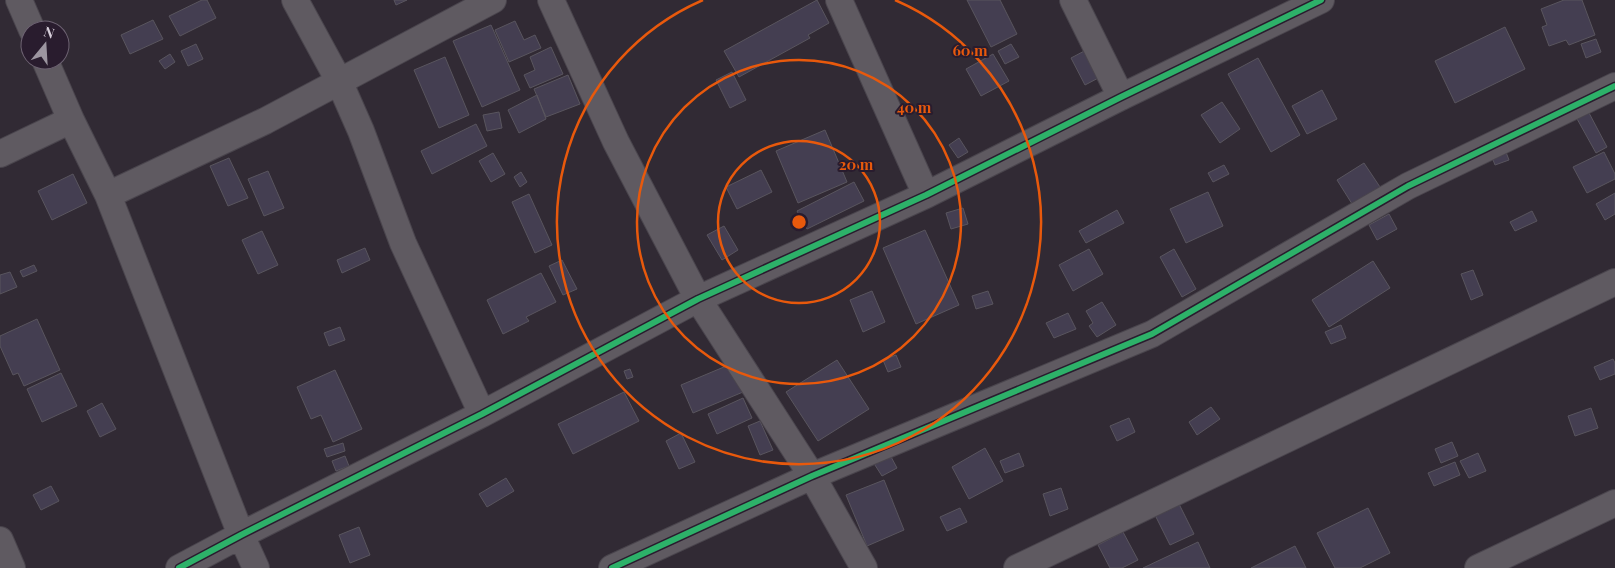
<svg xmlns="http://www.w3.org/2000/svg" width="1615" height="568" viewBox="0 0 1615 568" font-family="'Playfair Display',serif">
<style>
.building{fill:#443e51;stroke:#59555e}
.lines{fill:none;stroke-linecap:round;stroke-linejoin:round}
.minor-casing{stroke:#4a454d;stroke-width:28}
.minor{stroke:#5f5a61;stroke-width:26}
.cycleway-casing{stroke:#291c2e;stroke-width:9}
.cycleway{stroke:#2db169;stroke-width:6}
.ring{fill:none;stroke:#e8590c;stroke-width:2.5}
.centre{fill:#e8590c;stroke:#291c2e;stroke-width:2.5}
.ring-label{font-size:15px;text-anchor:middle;font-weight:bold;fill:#e8590c;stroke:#291c2e;stroke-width:4;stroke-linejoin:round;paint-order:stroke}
</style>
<rect width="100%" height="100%" fill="#312a34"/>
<!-- building -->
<path class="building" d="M202 0H207L216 18 180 36 169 16Z
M394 0H407L396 5Z
M817 0 829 23 808 35 810 38 739 77 724 51Z
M967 0H1000L1017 34 991 47Z
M1564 0H1582L1595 35 1569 45 1566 40 1549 46 1542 27 1547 25 1541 9Z
M153 20 163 39 130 54 121 35Z
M515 21 524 40 535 35 541 48 509 62 495 30Z
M491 25 520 90 482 107 453 41Z
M1505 27 1525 69 1455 103 1435 61Z
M1596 39 1601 52 1586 58 1581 44Z
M196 44 203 59 188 66 181 51Z
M1011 44 1019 57 1005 64 998 51Z
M551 47 563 74 530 88 524 75 535 70 530 57Z
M1090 48 1104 75 1085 85 1071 58Z
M170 54 175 62 165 69 159 61Z
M993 54 1009 81 981 96 966 69Z
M445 57 469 115 439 128 414 70Z
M1258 58 1300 135 1271 152 1228 74Z
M732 72 746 100 730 108 716 80Z
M568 75 580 104 546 117 534 89Z
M1322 90 1337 119 1307 134 1292 106Z
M537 95 546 119 519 133 508 110Z
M1222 102 1240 129 1220 143 1201 115Z
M1588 111 1607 147 1596 153 1576 117Z
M499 112 502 128 487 131 483 115Z
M476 124 487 146 432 174 421 151Z
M825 130 847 182 798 203 776 151Z
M959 138 968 152 958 158 949 145Z
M1504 147 1509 160 1495 165 1490 152Z
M1604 152 1615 174V179L1587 193 1573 167Z
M493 153 505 174 491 182 479 161Z
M229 158 248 198 228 206 210 166Z
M1364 163 1382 190 1354 207 1337 180Z
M1224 165 1229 174 1213 182 1208 173Z
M761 170 772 192 737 209 726 187Z
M268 171 284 208 264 216 248 179Z
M521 172 527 182 520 187 514 177Z
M73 174 87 203 52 220 38 191Z
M854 182 864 201 807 229 797 211Z
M1208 192 1223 226 1186 243 1170 209Z
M1615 193V214L1605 220 1596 204Z
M529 194 552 245 535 253 512 202Z
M963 208 968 224 951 229 946 213Z
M1117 210 1124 223 1086 243 1079 231Z
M1532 211 1537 221 1515 231 1510 222Z
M1389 214 1397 229 1377 240 1369 225Z
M724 226 738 250 722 260 707 235Z
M925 230 959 305 916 324 883 248Z
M262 231 278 265 258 274 242 240Z
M365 248 370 260 342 273 337 260Z
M1089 249 1103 274 1073 291 1059 265Z
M1174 249 1196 289 1182 297 1160 257Z
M562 260 577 289 563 295 549 266Z
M1373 261 1390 288 1329 327 1312 300Z
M34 265 37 271 23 277 20 271Z
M1473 270 1483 295 1471 300 1461 274Z
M10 272 17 287 0 294V275Z
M541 273 556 302 526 317 529 321 503 334 487 300Z
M872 291 885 322 863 332 850 300Z
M988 291 993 304 976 309 972 296Z
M1102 302 1116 325 1097 337 1089 326 1093 323 1086 311Z
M1068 313 1076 329 1054 338 1046 323Z
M37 319 60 370 24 386 18 373 13 375 0 346V336Z
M1341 325 1346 338 1331 344 1325 332Z
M340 327 345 340 329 346 324 333Z
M896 355 901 367 888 372 883 360Z
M1613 359 1615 363V374L1600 380 1594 367Z
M837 360 869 409 818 441 786 392Z
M731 364 743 392 693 413 681 385Z
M630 369 633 377 627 379 624 371Z
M335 370 362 429 333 442 321 415 311 419 297 387Z
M61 373 77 406 42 422 27 389Z
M624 392 639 421 573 454 558 424Z
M743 398 752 418 717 434 708 414Z
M102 403 116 429 100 437 87 411Z
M1211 407 1220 419 1197 435 1189 422Z
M1591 408 1598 428 1575 436 1568 416Z
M1129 418 1135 432 1117 441 1110 426Z
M760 421 773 450 760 455 748 426Z
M681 433 695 462 679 469 666 441Z
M1452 442 1458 456 1441 463 1435 449Z
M343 443 345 451 327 457 324 449Z
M985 448 1003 481 969 499 952 467Z
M889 453 897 468 882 476 873 462Z
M1019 453 1024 466 1005 473 1000 461Z
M1478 453 1486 471 1469 478 1460 461Z
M345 456 349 466 336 471 332 461Z
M1455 462 1460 475 1434 486 1428 473Z
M506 478 514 491 487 507 479 494Z
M884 480 904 530 867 546 846 495Z
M51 486 59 501 41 510 33 495Z
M1061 488 1068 509 1050 516 1043 494Z
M1179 504 1194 534 1170 545 1155 515Z
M960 508 967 522 947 531 940 517Z
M1368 508 1390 553 1360 568H1335L1317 533Z
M359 527 370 555 350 563 339 535Z
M1123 532 1138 560 1122 568H1110L1098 545Z
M1198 542 1210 568H1143Z
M1295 546 1306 568H1251Z"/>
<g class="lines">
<defs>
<path id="minor" d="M19 0 32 30
M295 0 339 81 361 131 403 243 482 414
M551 0 616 142 698 299 812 476 864 568
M839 0 926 195
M1073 0 1121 97
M45 60 71 120 108 195 241 535 256 568
M0 154 71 120
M108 195 265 121 493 0
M0 540 12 568
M179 568 241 535 482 414 698 299 926 195 1121 97 1321 0
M612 568 812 476 1152 334 1408 186 1615 86
M1017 568 1615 282
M1478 568 1615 503"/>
</defs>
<!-- minor casing -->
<use href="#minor" class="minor-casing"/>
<!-- minor -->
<use href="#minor" class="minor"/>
<defs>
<path id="cycleway" d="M179 568 241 535 482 414 698 299 926 195 1121 97 1321 0
M612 568 812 476 1152 334 1408 186 1615 86"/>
</defs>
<!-- cycleway casing -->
<use href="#cycleway" class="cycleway-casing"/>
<!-- cycleway -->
<use href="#cycleway" class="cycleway"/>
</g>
<!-- distance rings -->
<g class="ring">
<circle cx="799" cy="222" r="81"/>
<circle cx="799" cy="222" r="162"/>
<path d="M895 0A242 242 0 1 1 703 0"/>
</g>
<circle cx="799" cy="222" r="8" class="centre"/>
<g class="ring-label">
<text x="970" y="56">60 m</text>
<text x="914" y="113">40 m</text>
<text x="856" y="170">20 m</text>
</g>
<!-- north arrow -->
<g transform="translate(45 45) rotate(18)"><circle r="24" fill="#291c2e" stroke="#6e6373"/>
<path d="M0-4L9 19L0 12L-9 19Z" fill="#9c95a0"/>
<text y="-8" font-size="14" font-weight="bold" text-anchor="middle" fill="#d6ceda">N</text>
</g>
</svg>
